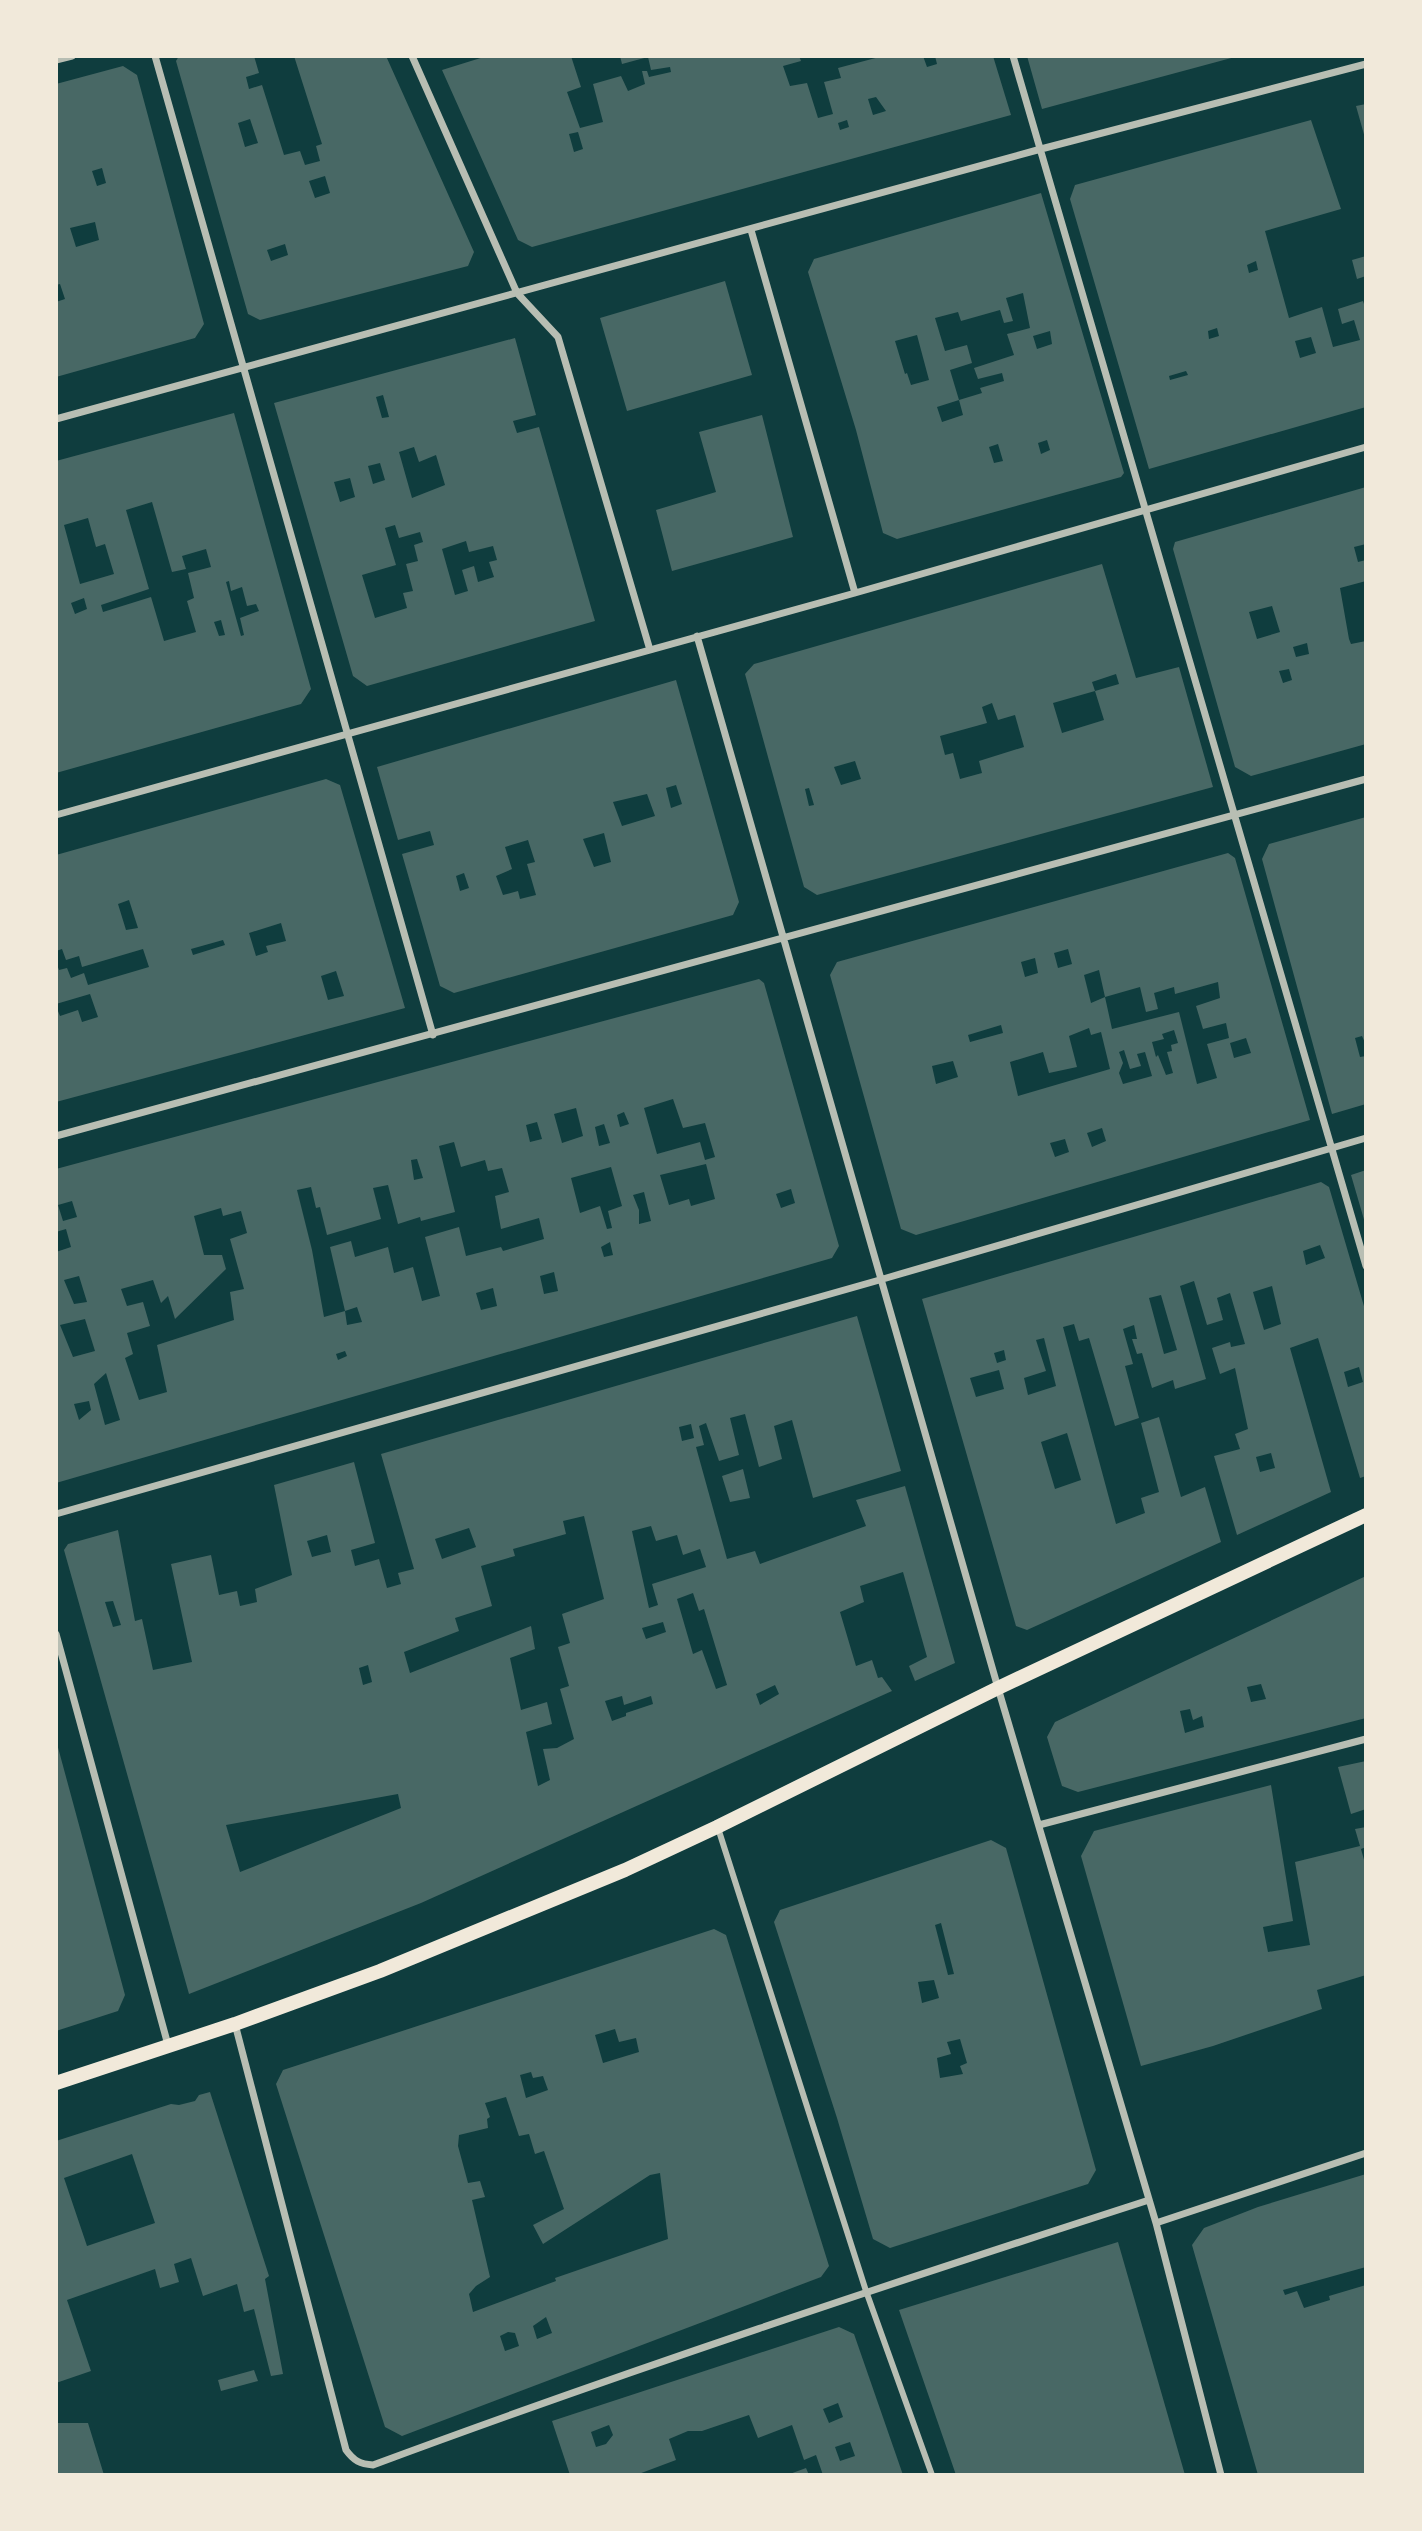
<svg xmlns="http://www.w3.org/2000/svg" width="1422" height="2531" viewBox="0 0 1422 2531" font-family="Lato,sans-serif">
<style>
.building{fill:#486865;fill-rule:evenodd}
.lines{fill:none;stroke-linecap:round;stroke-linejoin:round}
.pedestrian{stroke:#b8beb3;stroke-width:6}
.minor{stroke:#b8beb3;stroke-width:7}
.secondary{stroke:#f1e9da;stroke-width:14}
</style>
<rect width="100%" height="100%" fill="#0f3d3e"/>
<!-- building -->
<path class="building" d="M179 56H254L259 73 246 77 249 89 262 85 284 155 300 151 305 165 320 161 316 146 322 144 294 56H386L474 252 468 266 260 320 248 314 176 61ZM250 119 258 143 245 147 238 123ZM325 176 330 193 315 198 309 181ZM285 244 288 255 271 261 267 250Z
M487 56H571L581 87 567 92 580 128 603 122 593 84 621 76 628 91 645 84 642 71H647L649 77 671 72 670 67 651 70 648 57 622 64 620 56H799L801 61 783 66 790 86 807 83 818 118 833 114 824 82 841 78 838 68 883 56H923L927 67 937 64 935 56H993L1011 115 532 247 518 240 442 70ZM876 97 886 111 873 115 868 99ZM847 120 849 127 840 130 838 123ZM578 132 583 149 574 152 569 134Z
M1027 56H1235V57L1042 109Z
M123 66 137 75 204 324 195 338 56 377V302L65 299 60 284 56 285V84ZM102 168 106 183 97 186 92 171ZM95 222 99 240 76 247 70 228Z
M1366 104V138H1365L1356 106Z
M1311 120 1341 209 1265 231 1289 318 1322 307 1333 347 1360 340 1354 320 1342 324 1338 309 1363 301 1366 310V407L1149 469 1070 199 1075 185ZM1256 261 1258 270 1249 273 1247 265ZM1217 328 1219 336 1209 339 1208 331ZM1311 337 1316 353 1300 358 1295 341ZM1186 371 1188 375 1170 380 1169 376Z
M1041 193 1124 473 1121 477 897 539 883 533 856 430 808 272 814 259ZM1023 293 1030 328 1007 334 1014 355 974 368 978 379 1002 373 1004 381 980 388 982 393 959 400 963 415 942 422 937 407 959 400 950 370 972 363 967 345 945 351 935 318 958 312 961 321 1000 310 1004 323 1013 321 1006 298ZM1050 331 1052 344 1037 349 1033 336ZM917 335 929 380 911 385 907 373 905 374 895 341ZM1047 440 1050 450 1041 454 1038 443ZM998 444 1003 461 994 463 989 447Z
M1366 256V276L1357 279 1352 260Z
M725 281 752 375 627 411 600 318Z
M515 338 536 415 513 421 517 433 539 427 595 621 367 686 353 676 274 403ZM383 395 389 417 382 418 376 397ZM414 447 419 462 436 455 445 485 412 498 399 452ZM380 463 385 480 373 484 368 466ZM350 478 355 497 340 502 334 482ZM395 525 399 538 420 532 423 542 414 545 418 561 406 564 413 591 403 593 407 608 375 618 362 575 396 565 385 528ZM466 541 469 552 493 546 497 560 489 562 494 577 478 582 474 566 462 570 468 591 455 595 442 549Z
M234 413 311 689 301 704 56 773V461ZM152 502 172 572 186 569 182 556 206 549 211 567 188 573 194 598 187 601 196 632 164 641 151 597 103 612 101 605 149 589 126 510ZM88 518 96 547 105 544 114 574 80 584 64 525ZM229 581 231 591 242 587 247 606 256 604 259 611 240 618 244 635 241 636 226 582ZM84 598 87 609 75 614 71 603ZM221 620 225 635 219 636 214 622Z
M762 415 793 537 672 571 656 510 716 492 699 432Z
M1366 487V544L1354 547 1358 562 1366 560V581L1340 588 1349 639 1351 644 1366 641V744L1251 776 1235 767 1173 549 1175 542ZM1272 606 1280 632 1257 639 1249 612ZM1307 643 1309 654 1296 657 1293 647ZM1289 669 1292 680 1283 683 1279 671Z
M1102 564 1136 678 1179 667 1213 787 817 895 804 887 745 674 754 664ZM1116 674 1119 684 1095 691 1104 720 1062 733 1053 703 1095 691 1092 682ZM992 703 998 720 1015 715 1024 747 979 761 982 773 960 779 953 753 945 755 940 736 987 723 982 707ZM855 761 861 779 841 785 834 767ZM809 788 814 805 809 806 805 789Z
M676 680 739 902 733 915 454 993 440 986 402 854 434 845 430 831 398 840 377 767ZM676 785 682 804 671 808 666 788ZM647 794 655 816 622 826 613 802ZM604 833 611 862 594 867 583 839ZM528 840 535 862 527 864 536 895 520 899 518 891 503 895 496 876 512 869 505 847ZM464 873 469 888 460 891 456 876Z
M326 779 340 785 405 1008 56 1102V1006L60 1016 78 1010 82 1022 98 1017 90 994 56 1004V962L59 970 67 968 71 978 84 973 88 985 149 967 143 949 82 967 79 956 66 960 62 949 56 951V855ZM129 900 138 928 126 930 118 904ZM281 923 286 941 266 946 268 952 256 956 249 933ZM223 940 225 945 193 955 191 949ZM336 971 344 996 328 1000 321 976Z
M1366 817V1045L1362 1036 1355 1038 1360 1057 1366 1056V1104L1332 1114 1262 859 1269 844Z
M1228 853 1235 858 1310 1120 916 1235 901 1229 830 975 837 962ZM1068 949 1072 964 1058 968 1054 953ZM1035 958 1038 973 1025 977 1021 962ZM1099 970 1105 997 1091 1003 1084 975ZM1218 982 1220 998 1196 1006 1203 1029 1226 1023 1229 1038 1207 1044 1217 1078 1197 1084 1179 1012 1112 1029 1105 997 1140 987 1146 1012 1158 1009 1154 993 1174 987 1175 994ZM1001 1025 1003 1033 970 1042 968 1035ZM1089 1028 1091 1035 1101 1032 1110 1069 1018 1096 1010 1062 1043 1052 1049 1073 1077 1067 1069 1036ZM1174 1030 1178 1043 1171 1045 1172 1051 1167 1052 1173 1073 1166 1075 1158 1055 1156 1057 1152 1042 1164 1039 1162 1034ZM1246 1038 1251 1053 1234 1058 1230 1043ZM1124 1050 1130 1069 1141 1066 1137 1054 1145 1052 1152 1076 1123 1084 1119 1073 1123 1063 1119 1052ZM953 1061 958 1077 936 1084 932 1066ZM1102 1128 1106 1141 1092 1147 1087 1133ZM1065 1139 1069 1152 1055 1157 1050 1143Z
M759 979 764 983 839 1246 832 1258 56 1483V1252L71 1247 66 1229 56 1232V1169ZM673 1099 683 1128 705 1123 715 1157 705 1160 700 1142 657 1154 644 1108ZM576 1108 583 1136 562 1143 554 1114ZM624 1112 629 1124 620 1127 617 1115ZM537 1122 542 1139 530 1142 526 1125ZM604 1124 610 1143 599 1146 595 1127ZM454 1142 461 1167 485 1160 488 1171 502 1168 509 1192 495 1196 501 1229 539 1218 544 1239 503 1251 501 1247 466 1256 459 1227 425 1237 440 1296 422 1301 413 1267 394 1273 388 1247 355 1257 351 1241 330 1247 345 1311 324 1317 312 1250 297 1190 311 1187 316 1208 320 1207 327 1235 381 1219 373 1188 388 1185 398 1224 420 1217 421 1221 455 1212 439 1146ZM417 1159 423 1178 414 1180 411 1160ZM706 1164 715 1199 691 1206 689 1199 669 1205 660 1175ZM611 1167 622 1206 608 1211 612 1228 607 1229 600 1206 580 1213 571 1178ZM791 1189 795 1203 781 1208 776 1194ZM644 1192 651 1221 639 1224V1210L633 1195ZM72 1201 77 1217 63 1221 58 1205ZM221 1208 223 1216 241 1211 247 1233 230 1239 244 1289 230 1292 234 1320 157 1345 167 1392 139 1400 125 1358 133 1354 127 1333 150 1326 143 1302 127 1306 121 1289 153 1280 161 1303 168 1296 175 1319 226 1269 222 1255H204L194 1216ZM610 1242 613 1255 604 1257 601 1247ZM554 1272 558 1291 544 1294 540 1276ZM79 1276 87 1302 74 1304 64 1280ZM493 1288 497 1306 481 1310 476 1293ZM357 1307 362 1322 347 1325 345 1311ZM85 1319 95 1351 73 1357 60 1325ZM345 1351 347 1356 338 1360 336 1354ZM106 1373 120 1420 105 1425 94 1384ZM89 1401 91 1410 79 1420 74 1404Z
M1366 1170V1223H1365L1351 1175Z
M1321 1182 1329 1187 1366 1313V1476L1360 1478 1318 1338 1290 1348 1331 1492 1237 1535 1214 1456 1240 1449 1235 1434 1248 1429 1235 1368 1220 1374 1212 1348 1230 1342 1231 1347 1245 1344 1230 1293 1217 1298 1223 1320 1207 1325 1194 1281 1180 1286 1206 1379 1175 1389 1173 1380 1152 1388 1142 1353 1137 1354 1132 1339H1137L1134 1325 1123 1329 1133 1364 1125 1366 1139 1418 1115 1426 1089 1338 1079 1341 1074 1324 1063 1327 1116 1524 1145 1513 1141 1498 1159 1492 1141 1423 1159 1417 1181 1497 1205 1487 1221 1542 1027 1630 1016 1626 922 1299ZM1320 1245 1325 1258 1306 1265 1303 1251ZM1272 1286 1281 1324 1264 1330 1253 1292ZM1161 1295 1177 1350 1164 1354 1149 1298ZM1044 1338 1056 1386 1028 1395 1024 1378 1046 1371 1036 1340ZM1004 1350 1006 1360 997 1363 994 1353ZM1359 1367 1363 1382 1348 1387 1344 1372ZM999 1370 1004 1389 976 1397 970 1378ZM1067 1433 1081 1480 1055 1489 1041 1442ZM1271 1453 1275 1468 1260 1472 1256 1457Z
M857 1316 901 1471 813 1498 792 1420 774 1426 782 1459 759 1467 745 1414 730 1418 739 1455 719 1461 706 1423 699 1426 704 1445 696 1447 727 1559 755 1551 760 1564 866 1526 856 1500 905 1486 955 1663 915 1681 909 1666 927 1657 903 1572 860 1586 864 1602 840 1612 856 1666 872 1660 878 1678 882 1677 892 1691 421 1903 189 1994 64 1550 68 1544 118 1530 135 1621 142 1619 153 1670 192 1662 171 1564 211 1555 219 1595 237 1591 240 1606 257 1602 255 1589 292 1575 274 1485 354 1462 375 1543 351 1550 355 1566 379 1559 387 1588 401 1584 398 1573 414 1569 381 1454ZM691 1424 694 1438 682 1441 679 1427ZM584 1516 604 1599 562 1614 570 1643 558 1647 569 1686 560 1689 574 1739 557 1748 543 1749 550 1780 538 1786 526 1732 552 1724 547 1702 521 1710 510 1658 535 1649 531 1626 410 1673 404 1652 459 1631 455 1618 492 1606 481 1566 515 1556 513 1549 566 1534 563 1521ZM651 1526 656 1541 677 1535 683 1555 700 1549 706 1567 652 1584 658 1605 649 1608 632 1531ZM469 1528 476 1547 442 1559 435 1539ZM327 1535 331 1552 312 1557 307 1541ZM693 1593 699 1611 704 1609 727 1685 716 1689 702 1650 693 1654 677 1599ZM113 1601 121 1625 113 1627 105 1602ZM663 1622 666 1632 646 1639 642 1628ZM368 1665 372 1682 363 1685 359 1668ZM775 1685 779 1694 760 1705 756 1694ZM622 1696 624 1705 651 1696 653 1704 626 1713V1716L612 1721 605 1701ZM398 1794 401 1808 240 1872 226 1825Z
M743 1469 750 1498 730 1502 722 1476Z
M1366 1576V1718L1078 1792 1062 1786 1047 1737 1055 1722ZM1261 1684 1266 1699 1251 1702 1247 1687ZM1190 1709 1193 1720 1202 1716 1204 1727 1185 1733 1180 1711Z
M56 1740 125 1995 118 2011 56 2031Z
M1366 1761V1809L1351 1814 1338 1767Z
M1271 1785 1293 1921 1263 1927 1268 1952 1310 1945 1295 1862 1360 1846 1355 1829 1366 1827V1847L1361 1849 1366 1867V1975L1317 1990 1322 2009 1213 2046 1141 2066 1081 1856 1094 1831Z
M991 1840 1006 1848 1096 2170 1088 2184 890 2248 873 2239 837 2118 774 1922 780 1910ZM941 1923 954 1974 948 1975 935 1925ZM934 1980 939 1998 922 2003 918 1982ZM960 2039 967 2063 960 2066 963 2074 940 2078 937 2058 951 2054 947 2042Z
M714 1929 726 1935 829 2266 821 2277 402 2436 385 2427 276 2084 283 2070ZM615 2029 619 2042 636 2038 639 2052 603 2063 595 2035ZM531 2072 533 2078 543 2076 548 2090 526 2098 520 2075ZM506 2097 519 2136 529 2134 535 2154 544 2151 564 2209 533 2225 543 2244 650 2175 660 2173 668 2239 555 2278 556 2281 473 2312 469 2294 476 2286 490 2277 472 2200 485 2197 480 2181 468 2183 458 2146 459 2135 488 2128 487 2119 490 2117 485 2103ZM546 2317 552 2333 537 2339 533 2326ZM508 2332 515 2333 519 2346 505 2351 500 2336Z
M210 2092 269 2276 265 2279 283 2374 271 2376 254 2309 244 2312 237 2284 203 2296 191 2258 174 2264 179 2282 160 2288 155 2269 67 2300 91 2371 56 2383V2141L171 2104 179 2105 195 2101 199 2095ZM132 2154 155 2223 87 2246 64 2178Z
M1366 2174V2267L1283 2290 1285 2295 1297 2291 1304 2308 1330 2300 1329 2296 1366 2285V2475H1258L1192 2245 1204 2228 1258 2207Z
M1118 2242 1185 2475H956L899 2310Z
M839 2327 854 2334 903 2475H823L816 2455 804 2460 792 2425 758 2438 749 2415 702 2431H688L669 2439 676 2460 636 2475H570L552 2421ZM838 2403 843 2417 829 2423 823 2409ZM609 2425 613 2435 606 2444 596 2447 591 2432ZM850 2442 855 2456 840 2461 835 2447Z
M254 2370 258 2381 221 2391 218 2380Z
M56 2423H88L104 2475H56Z
M806 2468 809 2475H787Z"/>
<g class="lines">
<!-- pedestrian -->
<path class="pedestrian" d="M718 1828 866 2291 932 2475"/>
<!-- minor -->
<path class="minor" d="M155 56 433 1035
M412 56 517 293 558 337 650 650
M1013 56 1366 1266
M56 60 72 56
M751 230 855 593
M56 419 1041 149 1366 64
M697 636 998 1688 1156 2223 1221 2475
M56 815 855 593 1366 447
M56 1136 1366 779
M56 1514 883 1279 1366 1138
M56 1634 168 2045
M1039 1825 1366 1739
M235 2024 346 2450C354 2461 360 2464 373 2465 629 2370 889 2284 1149 2200
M1156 2223 1366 2153"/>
<!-- secondary -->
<path class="secondary" d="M56 2083 235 2024 380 1971 625 1870 717 1827 998 1688 1366 1515"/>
</g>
<!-- border -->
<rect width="1422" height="2531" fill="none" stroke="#f1e9da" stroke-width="116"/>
</svg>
